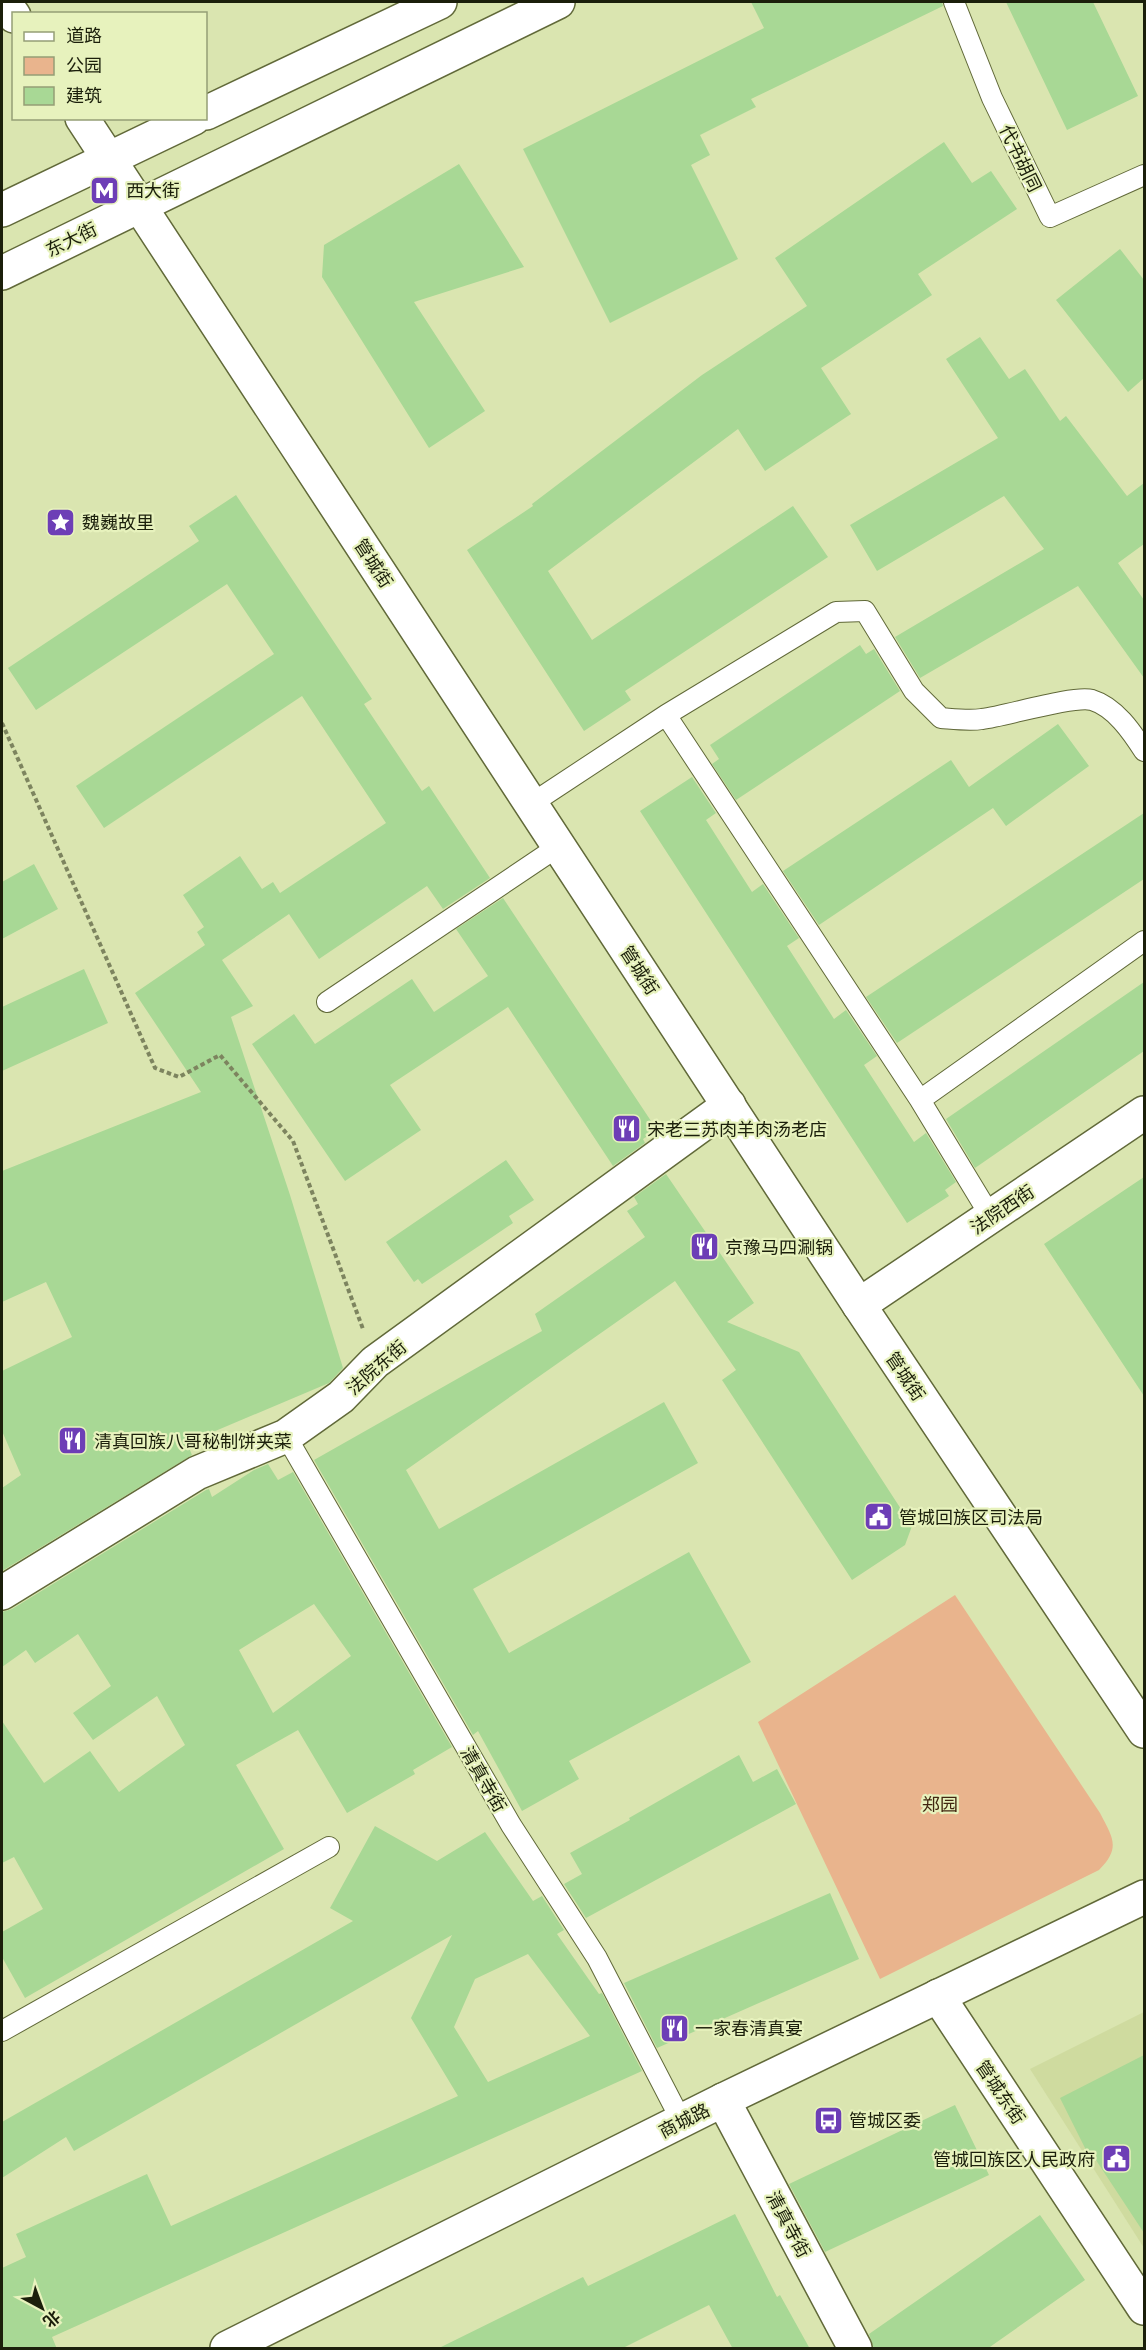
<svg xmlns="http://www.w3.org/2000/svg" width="1146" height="2350" viewBox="0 0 1146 2350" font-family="'Exo 2','Noto Sans SC',sans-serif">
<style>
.built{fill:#cfdb9f}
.green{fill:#e9b48d}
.building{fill:#a8d895;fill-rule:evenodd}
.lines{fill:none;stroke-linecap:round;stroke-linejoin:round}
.service-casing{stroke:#616939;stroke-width:22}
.minor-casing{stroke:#616939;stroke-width:36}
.tertiary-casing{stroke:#616939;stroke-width:36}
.primary-casing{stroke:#616939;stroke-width:36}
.path{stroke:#7d845f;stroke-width:4;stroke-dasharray:4.5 3;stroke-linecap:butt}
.service{stroke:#fff;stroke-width:20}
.minor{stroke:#fff;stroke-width:33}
.tertiary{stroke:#fff;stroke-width:33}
.primary{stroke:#fff;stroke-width:33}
.labels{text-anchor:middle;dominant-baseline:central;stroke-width:4.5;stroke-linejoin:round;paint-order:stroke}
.street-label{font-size:18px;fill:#1b1f0b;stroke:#e7f2bd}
.poi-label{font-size:18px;fill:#1b1f0b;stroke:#e7f2bd;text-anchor:start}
.park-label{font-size:18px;fill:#412610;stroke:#e7f2bd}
</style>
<rect width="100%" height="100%" fill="#dae5b0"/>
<!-- built -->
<path class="built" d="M1144 2012V2248L1030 2069Z"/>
<!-- green -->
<path class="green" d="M955 1595 1100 1813C1113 1838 1121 1848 1099 1870L880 1979 758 1722Z"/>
<!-- building -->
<path class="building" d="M751 2H942L943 6 751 99 756 107 700 135 710 155 691 165 738 259 610 323 523 149 764 28Z
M1006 2H1093L1138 96 1067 130Z
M944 142 972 183 991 171 1017 209 918 274 932 295 821 368 851 414 765 471 738 429 548 571 592 640 793 506 828 557 625 691 631 700 584 731 467 550 533 506 532 504 702 375 807 306 775 258Z
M459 164 524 267 414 302 485 411 429 448 322 277 324 245Z
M1120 249 1144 280V378L1128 392 1056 300Z
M980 337 1009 379 1025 369 1060 421 1066 416 1127 496 1144 483V544L1118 563 1144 600V678L1078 586 920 678 895 637 1044 549 1004 496 877 571 850 525 998 438 946 359Z
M236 495 372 699 364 704 422 791 429 786 490 878 443 909 427 886 319 959 289 914 222 960 253 1006 231 1017 290 1195 343 1368 329 1383 187 1443 192 1455 2 1571V1488L21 1475 2 1431V1371L72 1337 46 1282 2 1302V1171L201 1092 135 993 205 945 197 932 204 927 183 895 240 856 262 889 273 882 280 893 386 823 302 696 104 828 76 786 274 654 227 584 36 710 8 668 199 541 189 526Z
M860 645 866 654 874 649 900 691 736 800 712 764 719 759 710 745Z
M1058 724 1089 766 1006 826 993 808 819 925 783 871 951 760 969 787Z
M692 777 716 813 706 820 752 892 763 884 799 938 787 946 834 1019 846 1010 877 1056 864 1065 914 1142 926 1133 956 1182 945 1190 949 1196 907 1223 640 811Z
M1144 813V879L897 1043 866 997Z
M34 864 58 909 2 939V882Z
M503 898 657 1130 643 1139 645 1143 613 1166 508 1007 390 1085 421 1130 345 1181 252 1044 294 1014 315 1044 412 979 434 1012 488 976 456 929Z
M84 969 108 1023 2 1071V1007Z
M1144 982V1051L975 1168 946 1119Z
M506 1160 534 1200 509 1216 513 1223 482 1244 422 1284 418 1279 414 1282 386 1242Z
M666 1174 754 1303 727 1322 799 1352 912 1526 905 1545 852 1580 722 1380 736 1370 675 1281 406 1470 439 1529 664 1402 698 1463 473 1589 509 1653 689 1552 751 1662 569 1761 579 1779 522 1811 478 1731 473 1735 314 1460 542 1331 535 1314 645 1237 627 1211 638 1204 634 1197Z
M1144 1177V1396L1044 1244Z
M268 1464 278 1480 293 1472 452 1747 413 1770 415 1774 347 1813 298 1730 236 1765 284 1849 25 1998 2 1957V1932L43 1909 14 1857 2 1863V1721L44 1783 90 1751 119 1792 185 1745 157 1696 93 1740 73 1713 111 1686 78 1634 35 1663 26 1650 2 1667V1612L12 1609 206 1490 209 1489 212 1497 254 1470ZM314 1604 351 1656 273 1713 239 1650Z
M739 1755 753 1782 777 1769 796 1804 586 1918 564 1884 582 1874 570 1853 630 1820 629 1818Z
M375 1826 437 1861 485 1832 533 1901 542 1896 564 1930 557 1934 599 1994 602 1993 642 2071 52 2337 57 2349H2V2268L26 2257 16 2234 147 2174 171 2226 458 2096 411 2018 452 1935 74 2151 66 2137 2 2178V2122L353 1921 330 1908ZM528 1954 590 2036 488 2082 454 2027 475 1979Z
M830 1893 859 1959 657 2048 624 1983Z
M1144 2055V2233L1092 2154 1089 2156 1060 2098Z
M955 2105 989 2175 825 2252 789 2184Z
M735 2214 777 2297 780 2295 810 2349H733L709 2305 621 2349H437L583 2277 588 2286Z
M1040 2215 1085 2280 987 2349H874L869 2334Z"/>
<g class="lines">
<defs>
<path id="service" d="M954 2 992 98 1050 217 1144 175
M666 715 920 1100 991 1217
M531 804 666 715 836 612 865 611 914 691 941 718C954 719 969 721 982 719 1007 716 1073 695 1092 700 1115 707 1132 732 1144 751
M327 1002 559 846
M920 1100 1144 941
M286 1436 511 1825 597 1958 682 2122
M2 2031 329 1847"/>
<path id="minor" d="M859 1305 1144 1113
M2 1593 197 1473 286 1436 341 1397 375 1362 729 1105
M938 1996 1144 2308
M723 2100 855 2348"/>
<path id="tertiary" d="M4 2 14 16
M82 118 859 1305 1144 1731
M227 2348 723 2100 1144 1897"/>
<path id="primary" d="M206 113 440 2
M2 210 194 118
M2 273 558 2"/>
</defs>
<!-- service casing -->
<use href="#service" class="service-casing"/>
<!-- minor casing -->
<use href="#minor" class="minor-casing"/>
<!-- tertiary casing -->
<use href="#tertiary" class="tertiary-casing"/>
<!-- primary casing -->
<use href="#primary" class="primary-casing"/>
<!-- path -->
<path class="path" d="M2 723 155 1068 179 1077 220 1055 293 1141 363 1329"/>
<!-- service -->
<use href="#service" class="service"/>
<!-- minor -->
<use href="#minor" class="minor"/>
<!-- tertiary -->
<use href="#tertiary" class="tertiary"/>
<!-- primary -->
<use href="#primary" class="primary"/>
</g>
<!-- icons -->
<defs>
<symbol id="metro-square" viewBox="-11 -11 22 22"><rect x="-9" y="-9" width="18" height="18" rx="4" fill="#6d3eb6" stroke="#e7f2bd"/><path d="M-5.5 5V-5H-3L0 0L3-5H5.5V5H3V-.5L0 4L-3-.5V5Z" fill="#fff"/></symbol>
<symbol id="sight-square" viewBox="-11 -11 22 22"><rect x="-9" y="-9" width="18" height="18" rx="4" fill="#6d3eb6" stroke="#e7f2bd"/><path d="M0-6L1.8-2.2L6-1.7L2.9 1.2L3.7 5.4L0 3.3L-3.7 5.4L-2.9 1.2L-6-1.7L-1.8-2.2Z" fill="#fff"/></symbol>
<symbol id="restaurant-square" viewBox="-11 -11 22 22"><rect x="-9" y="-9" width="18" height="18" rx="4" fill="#6d3eb6" stroke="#e7f2bd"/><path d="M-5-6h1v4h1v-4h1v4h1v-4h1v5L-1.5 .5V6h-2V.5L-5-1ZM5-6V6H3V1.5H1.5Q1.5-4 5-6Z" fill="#fff"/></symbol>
<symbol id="civic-square" viewBox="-11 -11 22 22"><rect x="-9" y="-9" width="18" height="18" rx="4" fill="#6d3eb6" stroke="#e7f2bd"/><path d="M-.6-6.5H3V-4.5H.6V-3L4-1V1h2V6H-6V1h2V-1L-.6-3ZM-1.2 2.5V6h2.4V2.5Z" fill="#fff"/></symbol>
<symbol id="bus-square" viewBox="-11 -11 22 22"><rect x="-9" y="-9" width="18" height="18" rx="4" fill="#6d3eb6" stroke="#e7f2bd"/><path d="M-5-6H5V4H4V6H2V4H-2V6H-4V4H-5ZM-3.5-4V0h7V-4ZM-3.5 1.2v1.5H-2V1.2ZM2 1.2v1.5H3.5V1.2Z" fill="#fff"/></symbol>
</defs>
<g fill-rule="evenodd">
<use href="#metro-square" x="88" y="174" width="33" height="33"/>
<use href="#sight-square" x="44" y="506" width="33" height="33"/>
<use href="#restaurant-square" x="610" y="1112" width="33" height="33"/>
<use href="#restaurant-square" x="688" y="1230" width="33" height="33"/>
<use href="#restaurant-square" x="56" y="1424" width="33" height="33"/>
<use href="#civic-square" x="862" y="1500" width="33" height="33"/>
<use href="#restaurant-square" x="658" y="2012" width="33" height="33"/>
<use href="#bus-square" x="812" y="2104" width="33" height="33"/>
<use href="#civic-square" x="1100" y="2142" width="33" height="33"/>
</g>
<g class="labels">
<!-- street labels -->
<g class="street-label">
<text transform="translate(1021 158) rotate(64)">代书胡同</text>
<text transform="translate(71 239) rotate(-26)">东大街</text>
<text transform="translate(374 563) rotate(57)">管城街</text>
<text transform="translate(640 970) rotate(57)">管城街</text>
<text transform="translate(1002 1209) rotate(-34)">法院西街</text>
<text transform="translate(376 1367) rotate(-41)">法院东街</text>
<text transform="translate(906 1376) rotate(56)">管城街</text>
<text transform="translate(484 1779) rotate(60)">清真寺街</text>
<text transform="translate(1001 2092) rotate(56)">管城东街</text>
<text transform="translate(684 2120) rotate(-27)">商城路</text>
<text transform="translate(789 2224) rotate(62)">清真寺街</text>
</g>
<!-- poi labels -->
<g class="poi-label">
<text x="126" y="190">西大街</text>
<text x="82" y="522">魏巍故里</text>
<text x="647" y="1129">宋老三苏肉羊肉汤老店</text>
<text x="725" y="1247">京豫马四涮锅</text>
<text x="94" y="1441">清真回族八哥秘制饼夹菜</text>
<text x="899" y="1517">管城回族区司法局</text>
<text x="695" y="2028">一家春清真宴</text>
<text x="849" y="2120">管城区委</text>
<text x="1095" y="2159" text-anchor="end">管城回族区人民政府</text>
</g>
<!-- park labels -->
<g class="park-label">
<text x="940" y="1804">郑园</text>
</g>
</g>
<!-- border -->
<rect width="1146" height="2350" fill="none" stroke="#1b1f0b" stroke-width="6"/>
<!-- legend -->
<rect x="12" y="12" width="195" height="108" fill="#e7f2bd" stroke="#959e76" stroke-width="1.5"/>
<rect x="24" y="32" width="30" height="9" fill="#ffffff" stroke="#959e76" stroke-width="1.5"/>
<text x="66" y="42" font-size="18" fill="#1b1f0b">道路</text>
<rect x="24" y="57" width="30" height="18" fill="#e9b48d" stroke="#959e76" stroke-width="1.5"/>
<text x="66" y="72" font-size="18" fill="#1b1f0b">公园</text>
<rect x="24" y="87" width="30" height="18" fill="#a8d895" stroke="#959e76" stroke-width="1.5"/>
<text x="66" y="102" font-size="18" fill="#1b1f0b">建筑</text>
<!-- north arrow -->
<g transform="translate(42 2308) rotate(139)" stroke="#e7f2bd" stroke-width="4.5" paint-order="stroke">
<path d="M0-4.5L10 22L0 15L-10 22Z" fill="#1b1f0b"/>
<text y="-9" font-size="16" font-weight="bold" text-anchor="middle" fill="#1b1f0b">北</text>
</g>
</svg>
